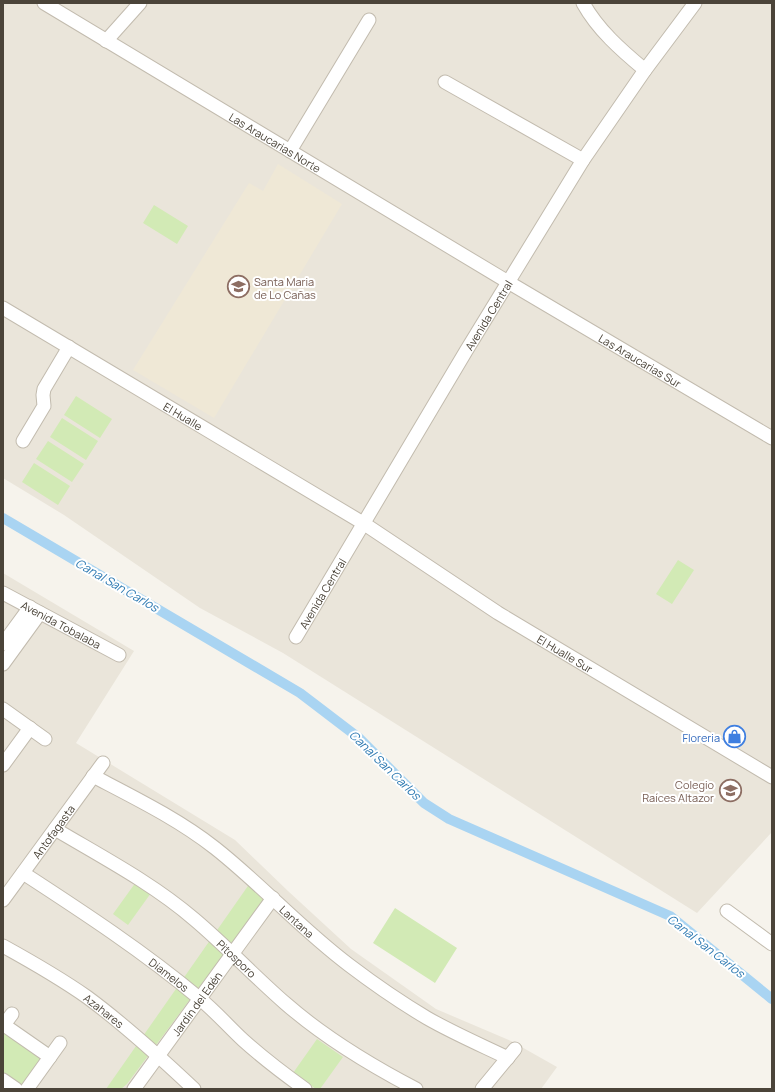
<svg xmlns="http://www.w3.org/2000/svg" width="775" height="1092" viewBox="0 0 775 1092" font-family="Manrope,sans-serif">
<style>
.residential{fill:#eae5da}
.education{fill:#efe8d6}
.green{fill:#d2eab5}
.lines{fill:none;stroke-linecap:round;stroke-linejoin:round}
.canal{stroke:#a9d4f2;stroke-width:10}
.minor-casing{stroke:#c2bbae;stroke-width:15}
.minor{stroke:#fff;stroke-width:13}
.labels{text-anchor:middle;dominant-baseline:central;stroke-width:4;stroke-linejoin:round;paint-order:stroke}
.street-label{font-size:11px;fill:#4b4439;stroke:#fff}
.education-label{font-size:11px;fill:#785e54;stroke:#fff;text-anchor:start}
.shop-label{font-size:11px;fill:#366cbe;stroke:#fff;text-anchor:end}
.water-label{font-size:12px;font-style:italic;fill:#2e7ab2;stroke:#fff}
</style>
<rect width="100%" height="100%" fill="#f6f3ec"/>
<!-- residential -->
<path class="residential" d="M3 3H772V832L697 913 283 653 200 608 64 515 3 478Z
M3 573 134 651 76 743 235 840 288 891 351 949 436 1009 511 1041 557 1067 541 1089H3Z"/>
<!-- education -->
<path class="education" d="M278 164 342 204 214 418 133 370 249 183 263 191Z"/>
<!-- green -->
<path class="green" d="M154 205 188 226 177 244 143 223Z
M76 396 112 419 100 438 64 415Z
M62 418 98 441 86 460 50 437Z
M48 441 84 464 72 482 36 459Z
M34 463 70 486 58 505 22 482Z
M678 560 694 570 672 604 656 594Z
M136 882 151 893 128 925 113 914Z
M250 883 267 896 127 1084 121 1089H106Z
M395 908 457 948 435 983 373 943Z
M3 1031 43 1058 22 1086 3 1074Z
M317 1039 343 1057 320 1089H316L293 1073Z"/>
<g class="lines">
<!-- canal -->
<path class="canal" d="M3 518 300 693 359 738 424 803 449 819 670 916 772 999"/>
<defs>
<g id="minor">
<path id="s1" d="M44 3 508 282 772 438"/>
<path d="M583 3C598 30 621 50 645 70"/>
<path d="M106 41 140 3"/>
<path d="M445 82 583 160"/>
<path d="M290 151 369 20"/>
<path id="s2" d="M3 308 363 523 498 613 772 777"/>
<path d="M23 441 44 406 43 395 44 389 69 347"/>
<path id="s3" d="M3 593 119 655"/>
<path id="s4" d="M296 637 466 351 583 160 645 70 695 3"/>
<path d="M3 644 30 607"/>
<path d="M3 664 40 613"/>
<path d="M3 709 45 739"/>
<path d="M3 765 30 728"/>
<path id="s5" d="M93 776C135 798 178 819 215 848 262 885 302 930 349 965 374 984 400 1002 427 1018 453 1033 481 1045 508 1058"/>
<path id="s6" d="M55 829C102 857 152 883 194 919 226 946 254 976 285 1003 325 1038 370 1065 416 1089"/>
<path id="s7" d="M23 873C83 912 144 952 199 998 215 1011 228 1026 243 1040 263 1058 284 1074 305 1089"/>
<path id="s8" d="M3 900 103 763"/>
<path d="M727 911 772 944"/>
<path id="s9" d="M3 946C32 962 60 978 87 997 125 1025 160 1057 194 1089"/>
<path d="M4 1025 50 1057"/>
<path d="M3 1026 12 1014"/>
<path d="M3 1080 16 1089"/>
<path d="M27 1089 60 1043"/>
<path id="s10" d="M134 1089 273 898"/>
<path d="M482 1089 515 1049"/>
</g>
</defs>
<!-- minor casing -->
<use href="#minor" class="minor-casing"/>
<!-- minor -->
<use href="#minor" class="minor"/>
</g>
<!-- icons -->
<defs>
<symbol id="school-ring" viewBox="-11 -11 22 22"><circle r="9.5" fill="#fff" stroke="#8d6e63" stroke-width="1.5"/><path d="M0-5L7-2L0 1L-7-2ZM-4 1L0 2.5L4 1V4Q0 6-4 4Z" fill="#8d6e63"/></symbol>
<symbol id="shop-ring" viewBox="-11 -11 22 22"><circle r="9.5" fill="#fff" stroke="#3f7fe0" stroke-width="1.5"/><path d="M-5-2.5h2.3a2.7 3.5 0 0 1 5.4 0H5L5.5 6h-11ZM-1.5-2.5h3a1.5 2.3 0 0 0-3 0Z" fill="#3f7fe0"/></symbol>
</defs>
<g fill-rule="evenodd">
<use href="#school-ring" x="226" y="274" width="25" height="25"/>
<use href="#shop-ring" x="722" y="724" width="25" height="25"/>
<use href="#school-ring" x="718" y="778" width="25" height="25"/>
</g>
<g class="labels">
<!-- street labels -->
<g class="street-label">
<text stroke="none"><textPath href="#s1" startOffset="270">Las Araucarias Norte</textPath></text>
<text stroke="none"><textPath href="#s4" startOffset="375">Avenida Central</textPath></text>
<text stroke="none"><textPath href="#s1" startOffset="695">Las Araucarias Sur</textPath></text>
<text stroke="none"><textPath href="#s2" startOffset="210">El Hualle</textPath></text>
<text stroke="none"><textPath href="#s4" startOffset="51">Avenida Central</textPath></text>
<text stroke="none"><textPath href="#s3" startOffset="66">Avenida Tobalaba</textPath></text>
<text stroke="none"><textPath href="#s2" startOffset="660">El Hualle Sur</textPath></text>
<text stroke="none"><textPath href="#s8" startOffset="85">Antofagasta</textPath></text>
<text stroke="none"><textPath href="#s5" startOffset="252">Lantana</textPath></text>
<text stroke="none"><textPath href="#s6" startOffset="224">Pitosporo</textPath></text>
<text stroke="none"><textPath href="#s7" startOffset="178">Diamelos</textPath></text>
<text stroke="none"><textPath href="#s10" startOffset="106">Jardín del Edén</textPath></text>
<text stroke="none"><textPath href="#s9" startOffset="120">Azahares</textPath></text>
</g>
<!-- education labels -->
<g class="education-label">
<text x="254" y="281">Santa Maria<tspan x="254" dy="13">de Lo Cañas</tspan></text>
<text x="714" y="784" text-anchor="end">Colegio<tspan x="714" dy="13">Raíces Altazor</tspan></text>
</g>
<!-- shop labels -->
<g class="shop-label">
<text x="720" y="737">Floreria</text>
</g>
<!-- water labels -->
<g class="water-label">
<text transform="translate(117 585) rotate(30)">Canal San Carlos</text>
<text transform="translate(385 765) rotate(44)">Canal San Carlos</text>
<text transform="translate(706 946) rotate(38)">Canal San Carlos</text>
</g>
</g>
<!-- border -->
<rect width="775" height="1092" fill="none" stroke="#4b4439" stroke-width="8"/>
</svg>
